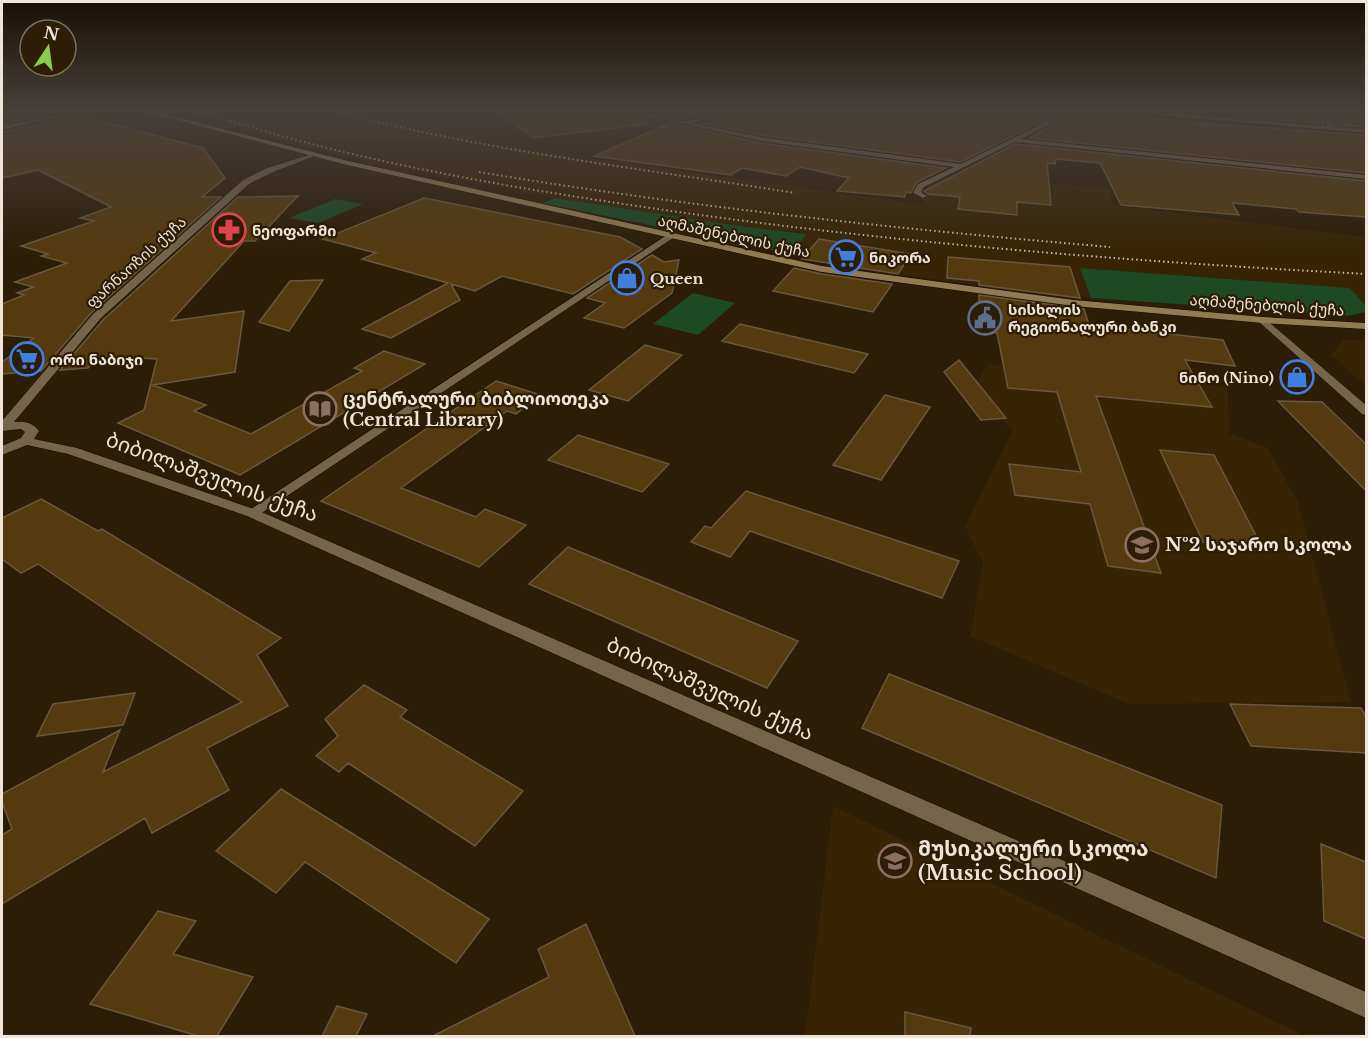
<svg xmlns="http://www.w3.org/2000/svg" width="1368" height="1038" viewBox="0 0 1368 1038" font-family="'Libre Baskerville','Noto Sans Georgian',serif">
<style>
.built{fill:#382405}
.green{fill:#1d4923}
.building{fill:#563a0f;stroke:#69573f;stroke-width:1.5}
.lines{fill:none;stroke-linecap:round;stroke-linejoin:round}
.minor-casing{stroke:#150700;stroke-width:1}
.tertiary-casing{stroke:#150700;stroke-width:1}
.secondary-casing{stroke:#150700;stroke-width:1}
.minor{fill:#76644b;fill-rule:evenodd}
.tertiary{fill:#76644b;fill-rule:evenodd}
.secondary{fill:#927b52;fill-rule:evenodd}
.rail{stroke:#cabeaf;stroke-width:2;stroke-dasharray:1.5 3;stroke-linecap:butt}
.labels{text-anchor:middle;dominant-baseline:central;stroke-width:4.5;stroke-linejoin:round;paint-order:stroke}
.far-poi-label{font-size:15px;font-weight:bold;fill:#efe4d7;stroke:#2d1d06;text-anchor:start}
.far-street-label{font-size:15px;fill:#efe4d7;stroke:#2d1d06}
.poi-label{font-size:18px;font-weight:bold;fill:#efe4d7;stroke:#2d1d06;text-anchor:start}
.near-street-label{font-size:21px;fill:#efe4d7;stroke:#2d1d06}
.near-poi-label{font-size:21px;font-weight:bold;fill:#efe4d7;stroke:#2d1d06;text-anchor:start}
</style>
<rect width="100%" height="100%" fill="#2d1d06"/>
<!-- built -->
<path class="built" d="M186 110H351L418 129 436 127 527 149 924 205 928 185 954 174 1110 189 1111 205 1366 237V306L1350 288 1081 268 1091 298 921 278 790 254 806 233 747 227 555 198 384 165 298 145Z
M1343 340H1366V386L1331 355Z
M989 364 1228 387 1229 433 1268 448 1298 502 1351 702 1129 704 970 636 983 563 965 526 1013 430 971 389Z
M833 806 1305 1036H805Z"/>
<!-- green -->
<path class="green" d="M555 198 747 227 807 234 790 254 543 203Z
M335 199 363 204 318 223 289 218Z
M1080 268 1350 288 1366 306V312L1347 316 1091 298Z
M693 293 735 303 698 335 653 324Z"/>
<!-- building -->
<path class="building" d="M41 110 53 113 2 124V118Z
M496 110H618L646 118V124L533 138Z
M674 110H719L682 119 676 118Z
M736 110H1064L961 162 761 135 701 123Z
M1079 110H1098L1100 112 1186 122 1366 135V173L1029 138Z
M1231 110H1322L1324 124 1233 116Z
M1332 110 1366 113V127L1336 125Z
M81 116 203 148 225 178 202 197H221L92 312 41 371 2 374V362L34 338 2 335V304L24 295 17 293 33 287 15 282 67 263 41 256 48 254 21 246 94 221 80 218 111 207 38 170 2 178V132Z
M670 123 761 143 946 168 917 182 911 193 906 192 905 197 837 191 849 178 800 167 786 176 742 168 731 175 594 156Z
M1015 144 1366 181V217L1299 212 1296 209 1232 203 1239 215 1121 205 1100 163 1056 159 1055 164 1047 163 1051 205 1017 202V215L958 209 960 197 950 196V194L949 196 928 194 924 191Z
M298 196 255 241H244L171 321 244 311 235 372 153 385 206 405 194 411 251 434 362 371 354 368 384 351 425 364 240 475 118 423 144 410 157 359 98 356 88 368 60 370 103 320 238 197Z
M424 198 620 237 642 249 573 294 502 276 475 291 451 284 460 300 391 338 362 329 448 283 362 259 376 253 323 239Z
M819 239 911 254 898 274 802 259Z
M652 255 664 262 679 260 672 293 624 328 584 318 605 303 587 298Z
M948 257 1070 267 1080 298 979 285V281L947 278Z
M794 268 822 274 892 284 873 312 773 291Z
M323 280 289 331 259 322 290 281Z
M979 295 1084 309 1089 325 1223 340 1235 366 1185 360 1212 407 1096 396 1161 573 1108 566 1090 504 1015 495 1009 464 1081 472 1057 392 1008 388 997 333 979 331Z
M740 324 868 354 854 373 722 341Z
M645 345 682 355 628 401 589 390Z
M959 360 1006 418 981 420 944 372Z
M496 381 541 395 516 414 507 411 401 488 476 517 485 509 526 525 479 567 321 501Z
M885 395 930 407 881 480 833 465Z
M1278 401 1322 402 1366 444V491Z
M578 435 669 464 642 492 548 460Z
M1160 450 1214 455 1263 549 1203 542Z
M746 491 959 561 942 598 750 531 730 557 691 542 705 526 711 528Z
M41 499 98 531 102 529 281 638 257 655 288 706 207 748 229 790 152 833 145 818 2 904V835L12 829 2 802V794L120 730 103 772 242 702 38 564 21 573 2 559V518Z
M568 547 798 641 767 688 529 584Z
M889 674 1222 805 1216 878 862 728Z
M364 685 407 710 400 717 523 791 475 846 348 763 339 772 316 756 338 736 325 719Z
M135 693 123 725 37 736 53 704Z
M1230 704 1361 708 1366 717V753L1251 746Z
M281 789 489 919 456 963 305 862 276 893 216 851Z
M1321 844 1366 862V939L1324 921Z
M158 911 196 921 173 954 253 977 217 1036H198L90 1004Z
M586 924 635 1036H433L549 977 538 949Z
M337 1006 367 1014 356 1036H322Z
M905 1012 971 1028 970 1036H905Z"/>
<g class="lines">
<defs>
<path id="minor" d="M78 110H90L2 130V126Z
M620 110C641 110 661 119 682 121 699 122 717 110 734 110L692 123 761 137 961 164 1069 110H1077L1021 139 1366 175V179L1015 142 924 187 921 192 927 196 923 198 913 193 918 184 954 167 761 141Z
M1100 110H1126L1327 126 1324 110H1330L1334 127 1366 129V133Z
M670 233 673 234V238L257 516 252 518 245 513Z
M1263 317 1366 405V415L1362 414 1259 322 1258 320Z"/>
<path id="tertiary" d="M312 154 317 155 273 172 249 184 101 318 14 422C25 421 32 422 39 431L34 439 77 448 257 510 1366 992V1018L247 516 68 454 27 445 2 455V446L21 438 25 432 21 429 2 431V421L93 314 243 180 267 168Z"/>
<path id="secondary" d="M139 110H149L344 160 822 266 1074 300 1263 317 1366 323V329L1263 323 1074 306 822 272 343 164Z"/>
</defs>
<!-- minor casing -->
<use href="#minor" class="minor-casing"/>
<!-- tertiary casing -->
<use href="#tertiary" class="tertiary-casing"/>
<!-- secondary casing -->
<use href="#secondary" class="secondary-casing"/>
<!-- minor -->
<use href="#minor" class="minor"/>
<!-- tertiary -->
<use href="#tertiary" class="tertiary"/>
<!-- secondary -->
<use href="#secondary" class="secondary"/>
<!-- rail -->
<path class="rail" d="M196 110C340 158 488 184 637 206 879 242 1122 261 1366 274
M330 110C483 151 639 168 795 193
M479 172C688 207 899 229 1110 247"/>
</g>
<!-- sky -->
<linearGradient id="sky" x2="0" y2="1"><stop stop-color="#191003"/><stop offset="0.43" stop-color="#46403b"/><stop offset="1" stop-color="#46403b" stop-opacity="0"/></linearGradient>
<rect width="1368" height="255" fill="url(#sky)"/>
<!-- icons -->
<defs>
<symbol id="pharmacy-ring" viewBox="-11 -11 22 22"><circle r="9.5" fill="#2d1d06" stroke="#e0444e" stroke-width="1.5"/><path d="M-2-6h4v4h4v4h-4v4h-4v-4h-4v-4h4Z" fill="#e0444e"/></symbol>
<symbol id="supermarket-ring" viewBox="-11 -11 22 22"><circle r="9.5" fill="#2d1d06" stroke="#3f7fe0" stroke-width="1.5"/><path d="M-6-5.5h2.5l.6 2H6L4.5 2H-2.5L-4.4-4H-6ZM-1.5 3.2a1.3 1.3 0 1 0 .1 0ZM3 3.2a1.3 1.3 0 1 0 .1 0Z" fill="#3f7fe0"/></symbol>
<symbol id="shop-ring" viewBox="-11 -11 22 22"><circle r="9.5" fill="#2d1d06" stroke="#3f7fe0" stroke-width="1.5"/><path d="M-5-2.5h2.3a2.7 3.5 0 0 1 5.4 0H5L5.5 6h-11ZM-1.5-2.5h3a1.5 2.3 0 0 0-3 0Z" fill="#3f7fe0"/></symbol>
<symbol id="civic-ring" viewBox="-11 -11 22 22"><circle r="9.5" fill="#2d1d06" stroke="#5c6f8a" stroke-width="1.5"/><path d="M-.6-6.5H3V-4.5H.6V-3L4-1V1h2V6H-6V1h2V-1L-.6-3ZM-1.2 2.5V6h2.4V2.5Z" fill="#5c6f8a"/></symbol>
<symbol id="library-ring" viewBox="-11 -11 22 22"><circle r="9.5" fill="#2d1d06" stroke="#8d6e63" stroke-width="1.5"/><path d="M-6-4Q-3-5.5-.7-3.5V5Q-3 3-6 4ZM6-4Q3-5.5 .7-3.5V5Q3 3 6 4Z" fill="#8d6e63"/></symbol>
<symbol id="school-ring" viewBox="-11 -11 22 22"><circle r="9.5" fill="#2d1d06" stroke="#8d6e63" stroke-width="1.5"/><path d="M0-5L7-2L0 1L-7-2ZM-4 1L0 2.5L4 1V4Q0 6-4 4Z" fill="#8d6e63"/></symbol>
</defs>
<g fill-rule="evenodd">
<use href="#pharmacy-ring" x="210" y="211" width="38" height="38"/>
<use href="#supermarket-ring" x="827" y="238" width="38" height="38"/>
<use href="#shop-ring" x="608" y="259" width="38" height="38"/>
<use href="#civic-ring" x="966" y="299" width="38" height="38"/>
<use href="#supermarket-ring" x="8" y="340" width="38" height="38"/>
<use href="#shop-ring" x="1278" y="358" width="38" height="38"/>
<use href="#library-ring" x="301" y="390" width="38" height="38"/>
<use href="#school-ring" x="1123" y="526" width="38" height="38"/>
<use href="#school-ring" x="876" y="842" width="38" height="38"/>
</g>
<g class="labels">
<!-- far-poi labels -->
<g class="far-poi-label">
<text x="252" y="230">ნეოფარმი</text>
<text x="869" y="257">ნიკორა</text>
<text x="650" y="278">Queen</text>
<text x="1008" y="309">სისხლის<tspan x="1008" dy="17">რეგიონალური ბანკი</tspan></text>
<text x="50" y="359">ორი ნაბიჯი</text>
<text x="1274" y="377" text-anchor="end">ნინო (Nino)</text>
</g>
<!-- far-street labels -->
<g class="far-street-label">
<text transform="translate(734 236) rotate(12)">აღმაშენებლის ქუჩა</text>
<text transform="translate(136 262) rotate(-42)">ფარნაოზის ქუჩა</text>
<text transform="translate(1267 305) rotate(4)">აღმაშენებლის ქუჩა</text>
</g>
<!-- poi labels -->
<g class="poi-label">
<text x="343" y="399">ცენტრალური ბიბლიოთეკა<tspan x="343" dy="21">(Central Library)</tspan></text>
<text x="1165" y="545">№2 საჯარო სკოლა</text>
</g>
<!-- near-street labels -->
<g class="near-street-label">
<text transform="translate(212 477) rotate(20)">ბიბილაშვულის ქუჩა</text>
<text transform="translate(710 689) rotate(24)">ბიბილაშვულის ქუჩა</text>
</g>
<!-- near-poi labels -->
<g class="near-poi-label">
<text x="918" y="849">მუსიკალური სკოლა<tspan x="918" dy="24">(Music School)</tspan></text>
</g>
</g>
<!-- border -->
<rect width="1368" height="1038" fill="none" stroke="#efe4d7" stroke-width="6"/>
<!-- north arrow -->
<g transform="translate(48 48) rotate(13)"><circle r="28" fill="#2d1d06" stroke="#7b6d5a" stroke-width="1.5"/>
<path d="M0-4.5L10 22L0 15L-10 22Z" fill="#87cf4a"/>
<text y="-9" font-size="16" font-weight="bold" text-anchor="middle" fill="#efe4d7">N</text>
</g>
</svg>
